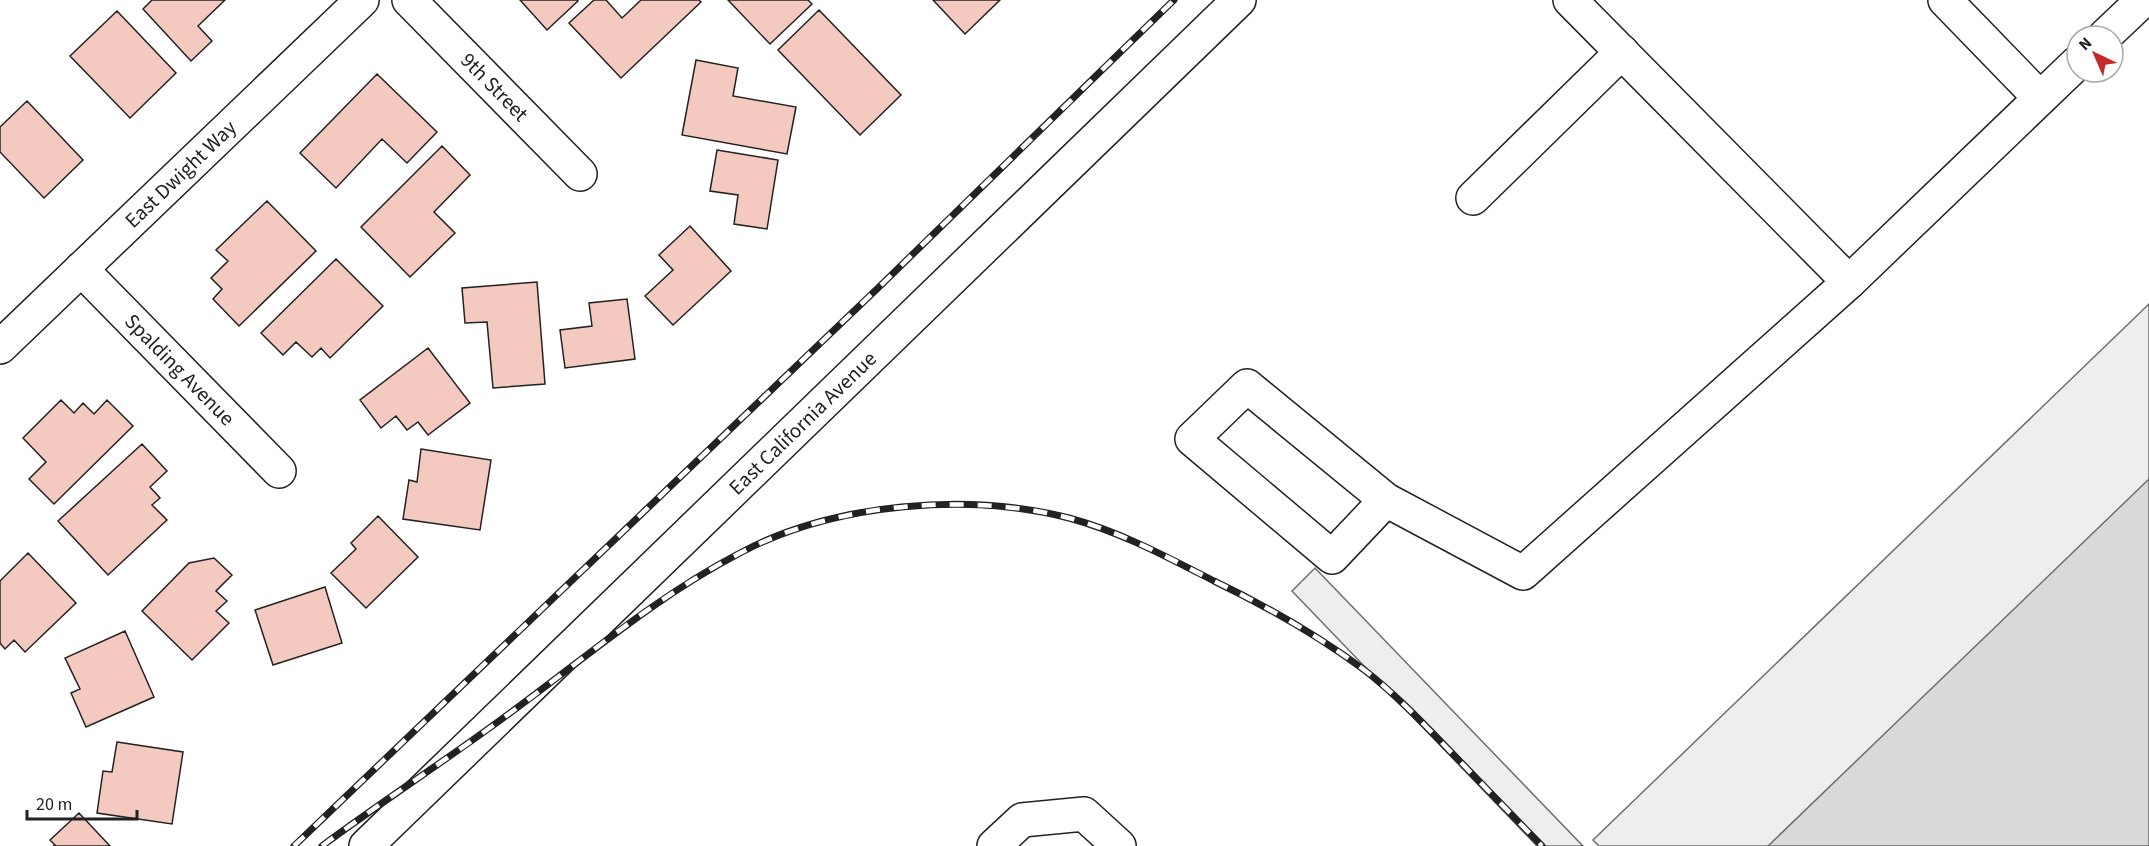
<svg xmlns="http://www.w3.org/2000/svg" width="2149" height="846" viewBox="0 0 2149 846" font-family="'Source Sans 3',sans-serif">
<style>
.green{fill:#eee;stroke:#6f6f6f;stroke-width:1.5}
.water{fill:#d9d9d9;stroke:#6f6f6f;stroke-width:1.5}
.building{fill:#f3c9c0;stroke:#222;stroke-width:1.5}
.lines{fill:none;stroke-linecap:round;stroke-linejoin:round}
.minor-casing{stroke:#222;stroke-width:36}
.minor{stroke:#fff;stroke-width:33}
.rail-casing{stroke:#222;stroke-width:7}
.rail{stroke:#fff;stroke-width:4.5;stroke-dasharray:14;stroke-linecap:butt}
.labels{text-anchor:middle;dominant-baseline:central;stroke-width:4.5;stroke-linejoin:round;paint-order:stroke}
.street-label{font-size:21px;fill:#222;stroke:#fff}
</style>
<rect width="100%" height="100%" fill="#fff"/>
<!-- green -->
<path class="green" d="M2149 304V846H1599L1593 840Z
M1315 568 1583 846H1537L1292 591Z"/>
<!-- water -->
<path class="water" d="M2149 479V846H1768Z"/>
<!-- building -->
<path class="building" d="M152 0H225L198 26 212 41 191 61 143 9Z
M520 0H577L578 1 547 30Z
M594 0H606L622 18 641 0H699L701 2 621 78 569 23Z
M728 0H808L812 4 770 44Z
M933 0H1000L965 34Z
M819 10 901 95 860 135 778 50Z
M117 11 176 73 130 118 70 56Z
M696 60 738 68 733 96 796 107 787 154 682 135Z
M377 74 437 132 407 163 382 139 336 188 300 153Z
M27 101 83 160 44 198 0 152V127Z
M442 146 470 175 434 212 455 233 410 277 361 227Z
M717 150 778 160 767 229 734 224 738 195 710 191Z
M267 201 316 251 239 326 213 299 222 289 211 278 228 261 216 250Z
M690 226 731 271 673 325 645 296 673 270 659 255Z
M336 259 383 306 330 358 321 348 312 357 296 342 283 355 261 333Z
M537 282 545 384 493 388 487 322 465 323 462 288Z
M627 299 635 359 565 368 560 330 592 326 589 303Z
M428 348 470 403 428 435 418 422 407 430 396 416 381 428 360 400Z
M61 400 74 413 83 403 94 414 107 400 133 426 54 504 29 479 46 462 23 438Z
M142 444 167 471 150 487 160 498 152 505 167 520 108 575 58 521Z
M421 449 491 460 480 530 403 519 409 480 417 482Z
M378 516 418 557 366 608 331 573 356 549 351 543Z
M28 553 76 603 25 652 14 640 5 649 0 643V581Z
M214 558 232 575 216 591 227 601 216 611 229 623 192 660 142 611 189 563Z
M325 587 342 643 273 665 255 610Z
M125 631 154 697 86 727 71 693 80 689 65 658Z
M117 742 183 752 172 824 97 813 103 771 112 772Z
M79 813 110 846H53L55 845 50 840Z"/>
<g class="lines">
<defs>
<g id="minor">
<path id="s1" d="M409 0 580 174"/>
<path d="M1570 0 1849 282"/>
<path d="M1945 0 2040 98"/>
<path d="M2105 36 2143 0"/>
<path d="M1473 198 1622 52"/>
<path id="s2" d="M81 269 279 471"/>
<path id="s3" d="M0 347 362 0"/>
<path d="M1386 500 1332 557 1192 439 1247 386 1386 500 1523 573 1849 282 2077 63"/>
<path id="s4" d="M366 846 1239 0"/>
<path d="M994 846 1022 820 1084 814 1119 846"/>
</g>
</defs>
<!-- minor casing -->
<use href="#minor" class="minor-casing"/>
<!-- minor -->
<use href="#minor" class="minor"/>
<defs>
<path id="rail" d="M294 846 878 288 1174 0
M322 846C384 800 448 759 510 713 585 658 657 596 740 553 833 503 968 492 1069 518 1121 532 1167 557 1214 581 1266 606 1317 635 1363 669 1393 692 1420 720 1447 748 1478 780 1510 813 1542 846"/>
</defs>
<!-- rail casing -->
<use href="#rail" class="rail-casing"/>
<!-- rail -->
<use href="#rail" class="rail"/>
</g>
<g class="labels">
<!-- street labels -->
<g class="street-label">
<text stroke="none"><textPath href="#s1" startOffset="122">9th Street</textPath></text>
<text stroke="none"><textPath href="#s3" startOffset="250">East Dwight Way</textPath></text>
<text stroke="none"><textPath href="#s2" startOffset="141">Spalding Avenue</textPath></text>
<text stroke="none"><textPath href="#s4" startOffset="608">East California Avenue</textPath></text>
</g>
</g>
<!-- north arrow -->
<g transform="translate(2095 54) rotate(316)"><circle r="28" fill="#ffffff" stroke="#a7a7a7" stroke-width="1.5"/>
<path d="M0-4.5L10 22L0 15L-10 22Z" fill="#c62828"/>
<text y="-9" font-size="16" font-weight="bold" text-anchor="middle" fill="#222222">N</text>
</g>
<!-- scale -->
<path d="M27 810v9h110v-9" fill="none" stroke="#222222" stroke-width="3"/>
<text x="36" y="810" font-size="18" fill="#222222" stroke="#ffffff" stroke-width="4.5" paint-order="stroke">20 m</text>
</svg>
